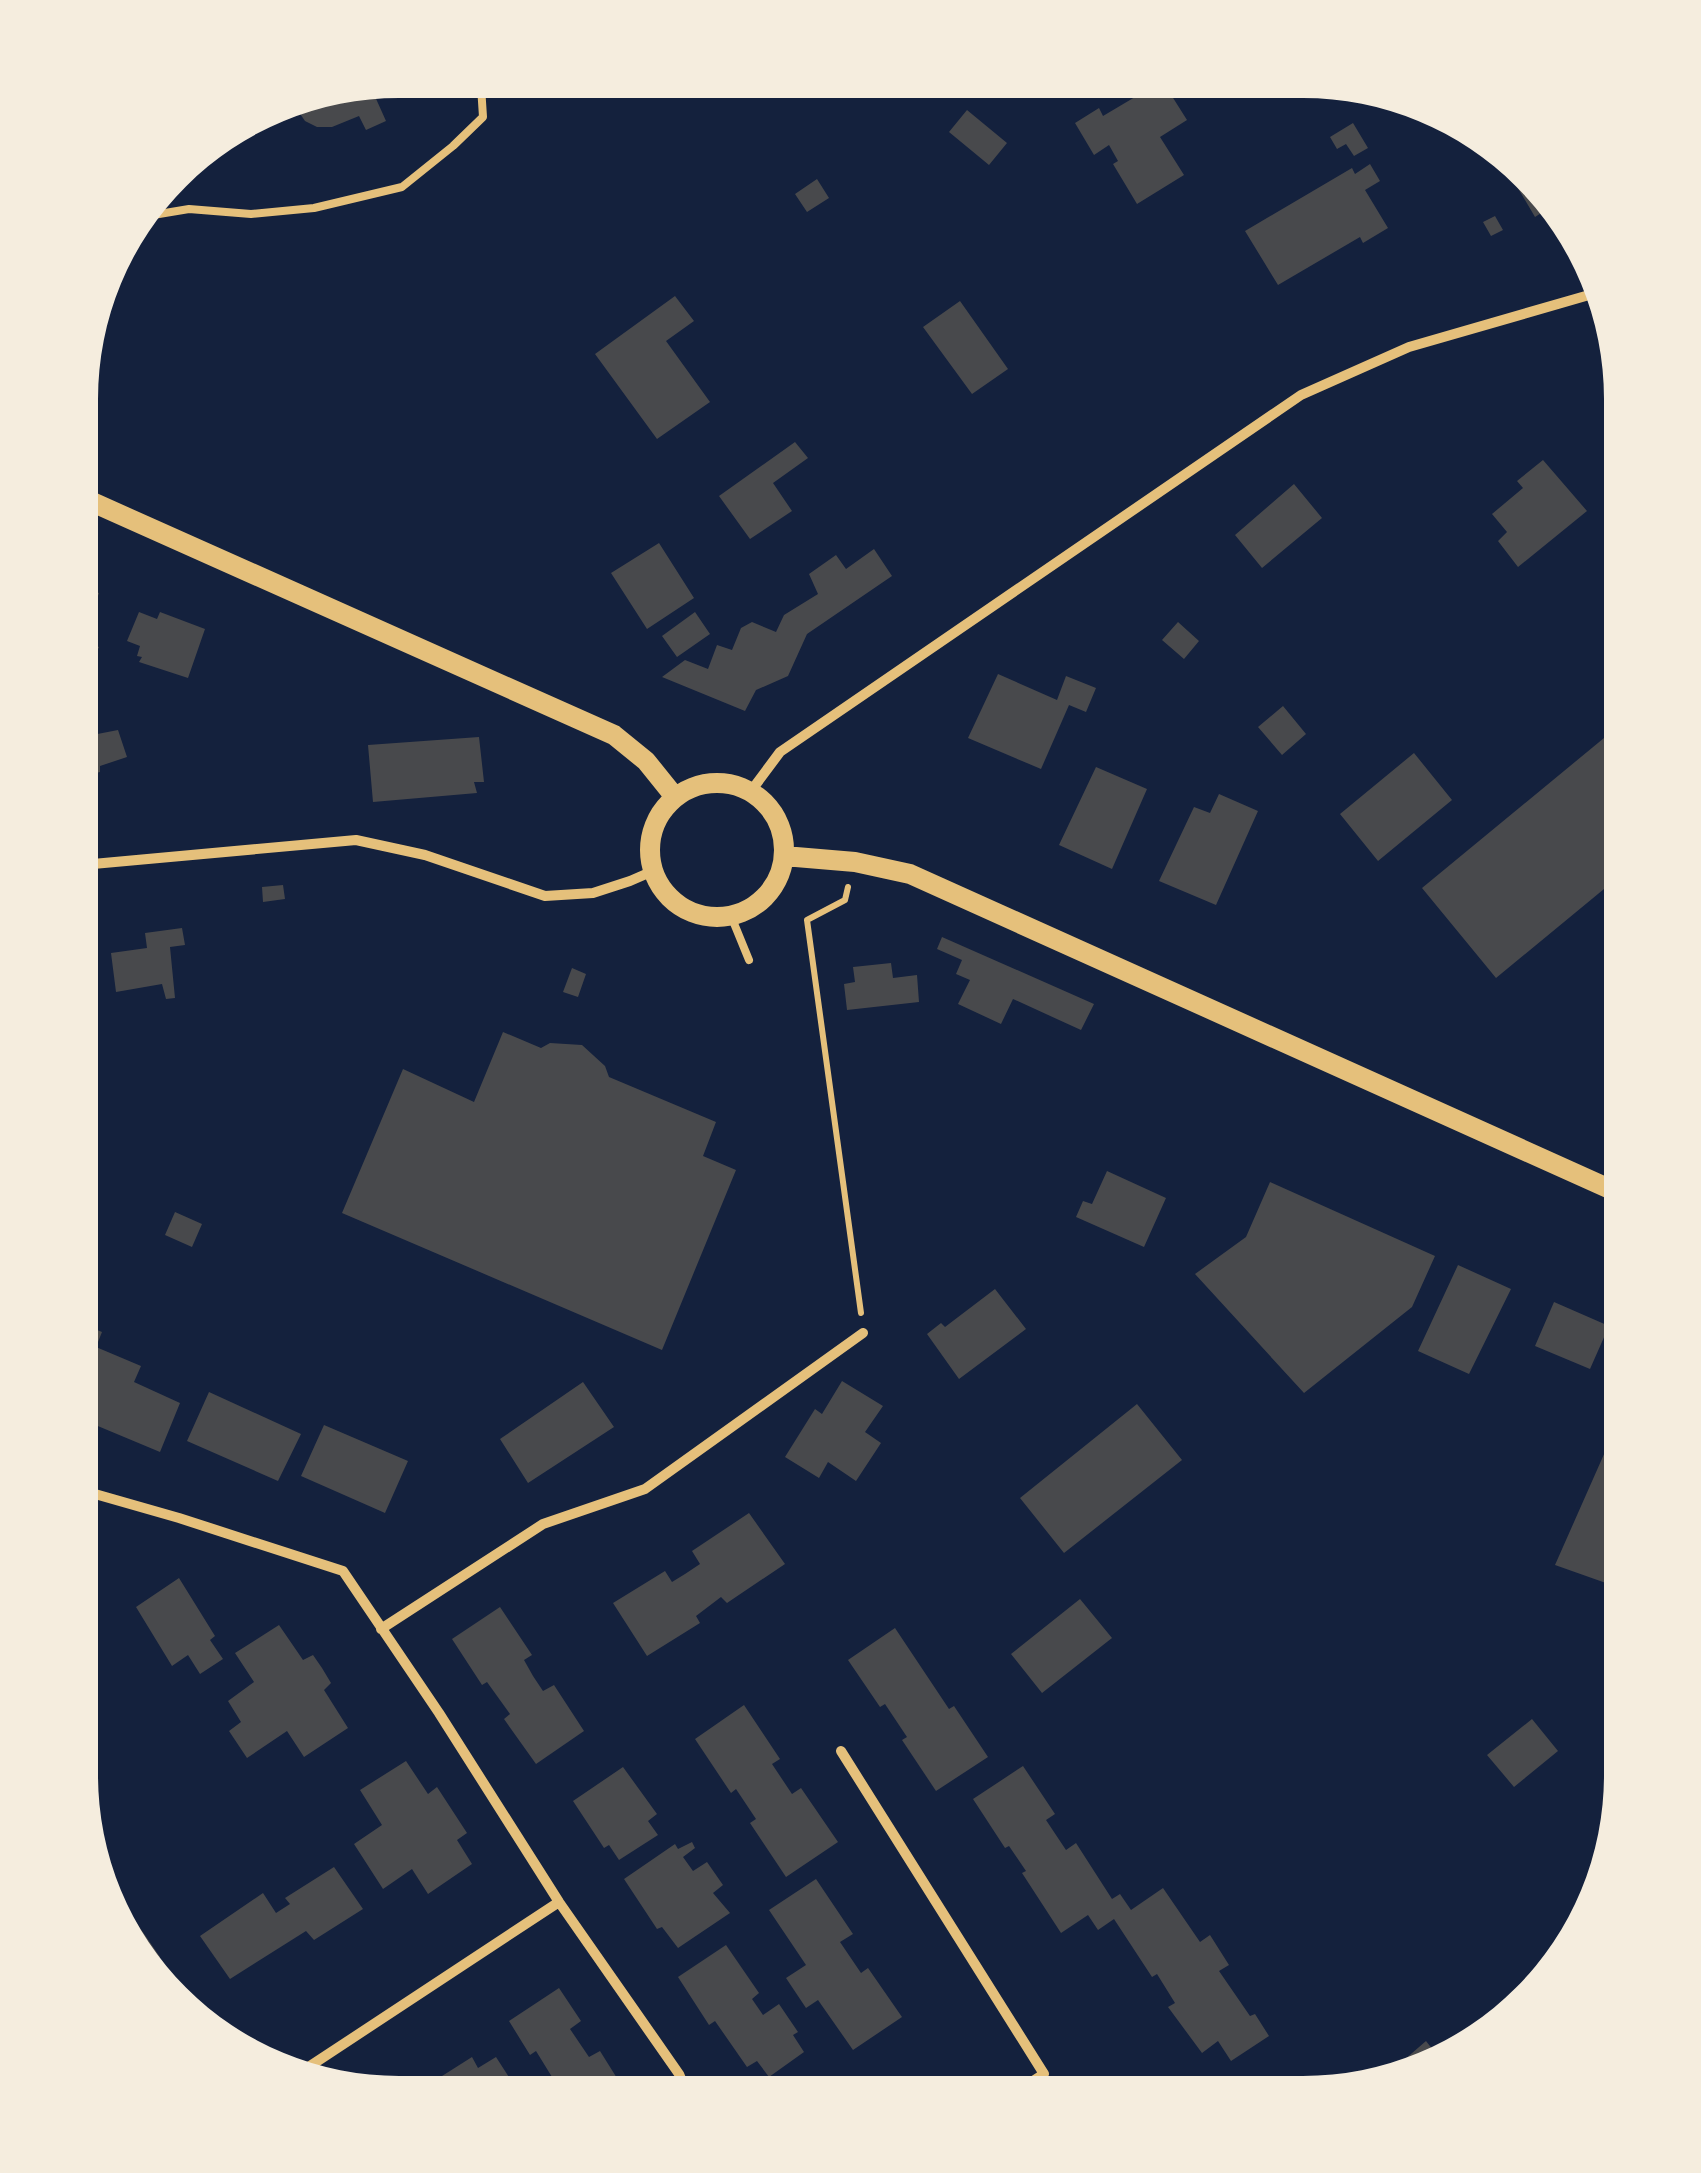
<svg xmlns="http://www.w3.org/2000/svg" width="1701" height="2173" viewBox="0 0 1701 2173" font-family="'Sofia Sans Condensed',sans-serif">
<style>
.building{fill:#48494c}
.lines{fill:none;stroke-linecap:round;stroke-linejoin:round}
.path{stroke:#e5c07b;stroke-width:6}
.service{stroke:#e5c07b;stroke-width:8}
.minor{stroke:#e5c07b;stroke-width:10}
.secondary{stroke:#e5c07b;stroke-width:20}
</style>
<rect width="100%" height="100%" fill="#14213d"/>
<!-- building -->
<path class="building" d="M392 81 373 92 386 121 366 130 359 116 332 127H317L305 121 294 105 270 114V112L296 97Z
M1141 82H1163L1187 120 1160 137 1184 175 1137 204 1113 164 1118 161 1109 145 1094 155 1075 123 1099 108 1103 116 1135 97 1130 89Z
M967 110 1007 143 989 165 949 132Z
M1353 123 1368 148 1354 156 1346 144 1337 149 1330 137Z
M1370 164 1380 181 1365 190 1388 228 1363 243 1360 237 1278 285 1245 231 1352 168 1355 174Z
M1516 175 1546 210 1535 217 1512 178Z
M817 179 829 198 807 212 795 194Z
M1495 216 1503 230 1491 236 1483 222Z
M675 296 694 321 666 341 710 402 657 439 595 354Z
M960 301 1008 369 972 394 923 327Z
M795 442 808 458 773 483 792 511 750 539 719 496Z
M1543 460 1587 511 1518 567 1498 541 1507 532 1492 514 1523 488 1517 481Z
M1294 484 1322 518 1262 568 1235 535Z
M659 543 694 598 647 629 611 573Z
M874 549 892 576 807 634 788 676 756 690 745 711 662 677 685 660 708 669 717 645 732 650 741 628 752 622 776 632 784 615 818 594 809 574 836 555 846 569Z
M82 587 99 593 83 638 82 637Z
M139 612 157 619 160 612 205 629 188 678 139 662 142 657 137 656 140 646 127 641Z
M695 612 710 634 677 657 662 636Z
M1178 622 1199 641 1184 659 1162 640Z
M82 640 99 647 88 669 82 667Z
M998 674 1057 700 1066 676 1096 688 1086 712 1069 705 1041 769 968 738Z
M1283 706 1306 734 1282 755 1258 727Z
M1621 724V875L1496 978 1422 888Z
M118 730 127 757 100 766V772L82 777V737Z
M479 737 484 782H474L477 793 373 802 368 745Z
M1414 753 1452 800 1378 861 1340 814Z
M1096 767 1147 789 1112 869 1059 845Z
M1219 794 1258 811 1216 905 1159 881 1194 807 1210 813Z
M283 885 285 899 263 902 262 887Z
M182 928 185 945 170 947 175 998 166 999 162 984 116 992 111 953 147 948 145 933Z
M942 937 1094 1004 1081 1030 1013 999 1001 1024 958 1004 970 980 956 974 962 960 937 949Z
M891 963 893 978 917 975 919 1002 847 1010 844 984 855 982 853 967Z
M572 968 586 974 578 997 563 992Z
M503 1032 541 1048 550 1043 582 1045 605 1066 609 1077 716 1122 703 1156 736 1170 662 1350 342 1213 403 1069 474 1102Z
M1107 1171 1166 1198 1144 1247 1076 1217 1083 1201 1092 1204Z
M1270 1182 1435 1256 1412 1307 1304 1393 1195 1274 1246 1237Z
M175 1212 202 1224 192 1247 165 1235Z
M1458 1265 1511 1289 1469 1374 1418 1351Z
M995 1289 1026 1329 959 1379 927 1334 941 1323 945 1327Z
M1554 1302 1609 1326 1590 1369 1535 1346Z
M83 1324 102 1332 96 1347 141 1366 134 1382 180 1403 160 1452 81 1419V1375L83 1369 81 1368V1330Z
M842 1381 883 1406 865 1432 881 1443 856 1481 828 1462 819 1478 785 1457 815 1409 822 1414Z
M583 1382 614 1427 528 1483 500 1439Z
M209 1392 301 1434 278 1481 187 1441Z
M1137 1404 1182 1460 1064 1553 1020 1498Z
M1620 1418V1588L1555 1565Z
M324 1425 408 1461 385 1513 301 1476Z
M749 1513 785 1564 727 1603 721 1597 696 1616 700 1623 647 1656 613 1603 665 1571 672 1582 685 1574 700 1564 692 1551Z
M179 1578 215 1636 210 1640 223 1659 200 1674 188 1655 172 1666 136 1607Z
M1080 1599 1112 1638 1042 1693 1011 1654Z
M500 1607 532 1655 524 1660 533 1676 543 1691 554 1685 584 1731 536 1764 504 1719 510 1714 487 1682 482 1685 452 1639Z
M279 1625 303 1660 313 1655 322 1668 331 1683 324 1690 348 1728 304 1757 287 1731 247 1758 229 1731 241 1722 228 1701 254 1682 235 1653Z
M895 1628 949 1709 954 1706 988 1757 936 1791 902 1740 907 1737 885 1704 880 1707 848 1660Z
M744 1705 780 1759 772 1764 792 1794 801 1788 838 1842 786 1877 750 1823 756 1819 736 1789 731 1793 695 1739Z
M1532 1719 1558 1751 1514 1787 1487 1755Z
M406 1761 428 1794 437 1787 467 1833 457 1840 472 1864 428 1894 412 1869 383 1889 354 1844 382 1825 360 1790Z
M1023 1766 1055 1814 1046 1820 1066 1850 1076 1843 1112 1899 1120 1894 1131 1910 1163 1888 1200 1942 1210 1935 1229 1965 1219 1971 1250 2016 1255 2014 1269 2036 1231 2061 1218 2041 1202 2053 1168 2007 1175 2003 1157 1974 1152 1977 1114 1919 1098 1930 1088 1915 1061 1933 1022 1873 1026 1871 1009 1846 1005 1848 973 1799Z
M623 1767 657 1814 648 1821 658 1835 619 1860 609 1845 604 1848 573 1801Z
M692 1842 695 1848 683 1857 693 1871 707 1862 723 1885 713 1893 730 1913 678 1948 662 1927 657 1929 624 1879 675 1844 678 1849Z
M334 1867 363 1909 314 1940 306 1931 230 1979 200 1936 263 1893 276 1913 290 1904 285 1898Z
M816 1879 853 1934 840 1942 861 1973 868 1968 902 2017 853 2050 818 2000 806 2008 786 1978 806 1965 769 1910Z
M129 1912 160 1957 153 1961 117 1920Z
M726 1945 759 1993 752 1999 763 2015 779 2004 798 2032 793 2035 804 2052 769 2077 757 2061 747 2067 715 2021 709 2025 678 1977Z
M559 1988 581 2021 570 2029 589 2057 600 2051 625 2091H555L549 2081 552 2077 536 2051 530 2055 509 2021Z
M1426 2041 1441 2060 1411 2068 1404 2060Z
M472 2057 478 2068 496 2057 518 2091H431L445 2080 442 2076Z"/>
<g class="lines">
<!-- path -->
<path class="path" d="M848 887 845 900 807 920 861 1313"/>
<!-- service -->
<path class="service" d="M141 217 189 209 251 214 314 208 402 187 453 146 483 117 481 86 475 80
M731 916 749 960"/>
<!-- minor -->
<path class="minor" d="M751 791 780 752 1301 395 1409 347 1596 293
M82 865 356 840 425 855 545 896 593 893 630 881 653 871
M81 1490 179 1518 343 1571 439 1713 559 1902 679 2074 686 2091
M381 1629 543 1524 645 1489 863 1333
M841 1751 1044 2074 1016 2092
M304 2070 559 1902"/>
<!-- secondary -->
<path class="secondary" d="M83 498 614 735 646 761 675 797
M650 850a67 67 0 1 1 134 0a67 67 0 1 1-134 0Z
M784 856 855 862 910 874 1621 1194"/>
</g>
<!-- crop -->
<path d="M0 0H1701V2173H0ZM399 98H1303A301 301 0 0 1 1604 399V1775A301 301 0 0 1 1303 2076H399A301 301 0 0 1 98 1775V399A301 301 0 0 1 399 98Z" fill="#f5edde" fill-rule="evenodd"/>
</svg>
